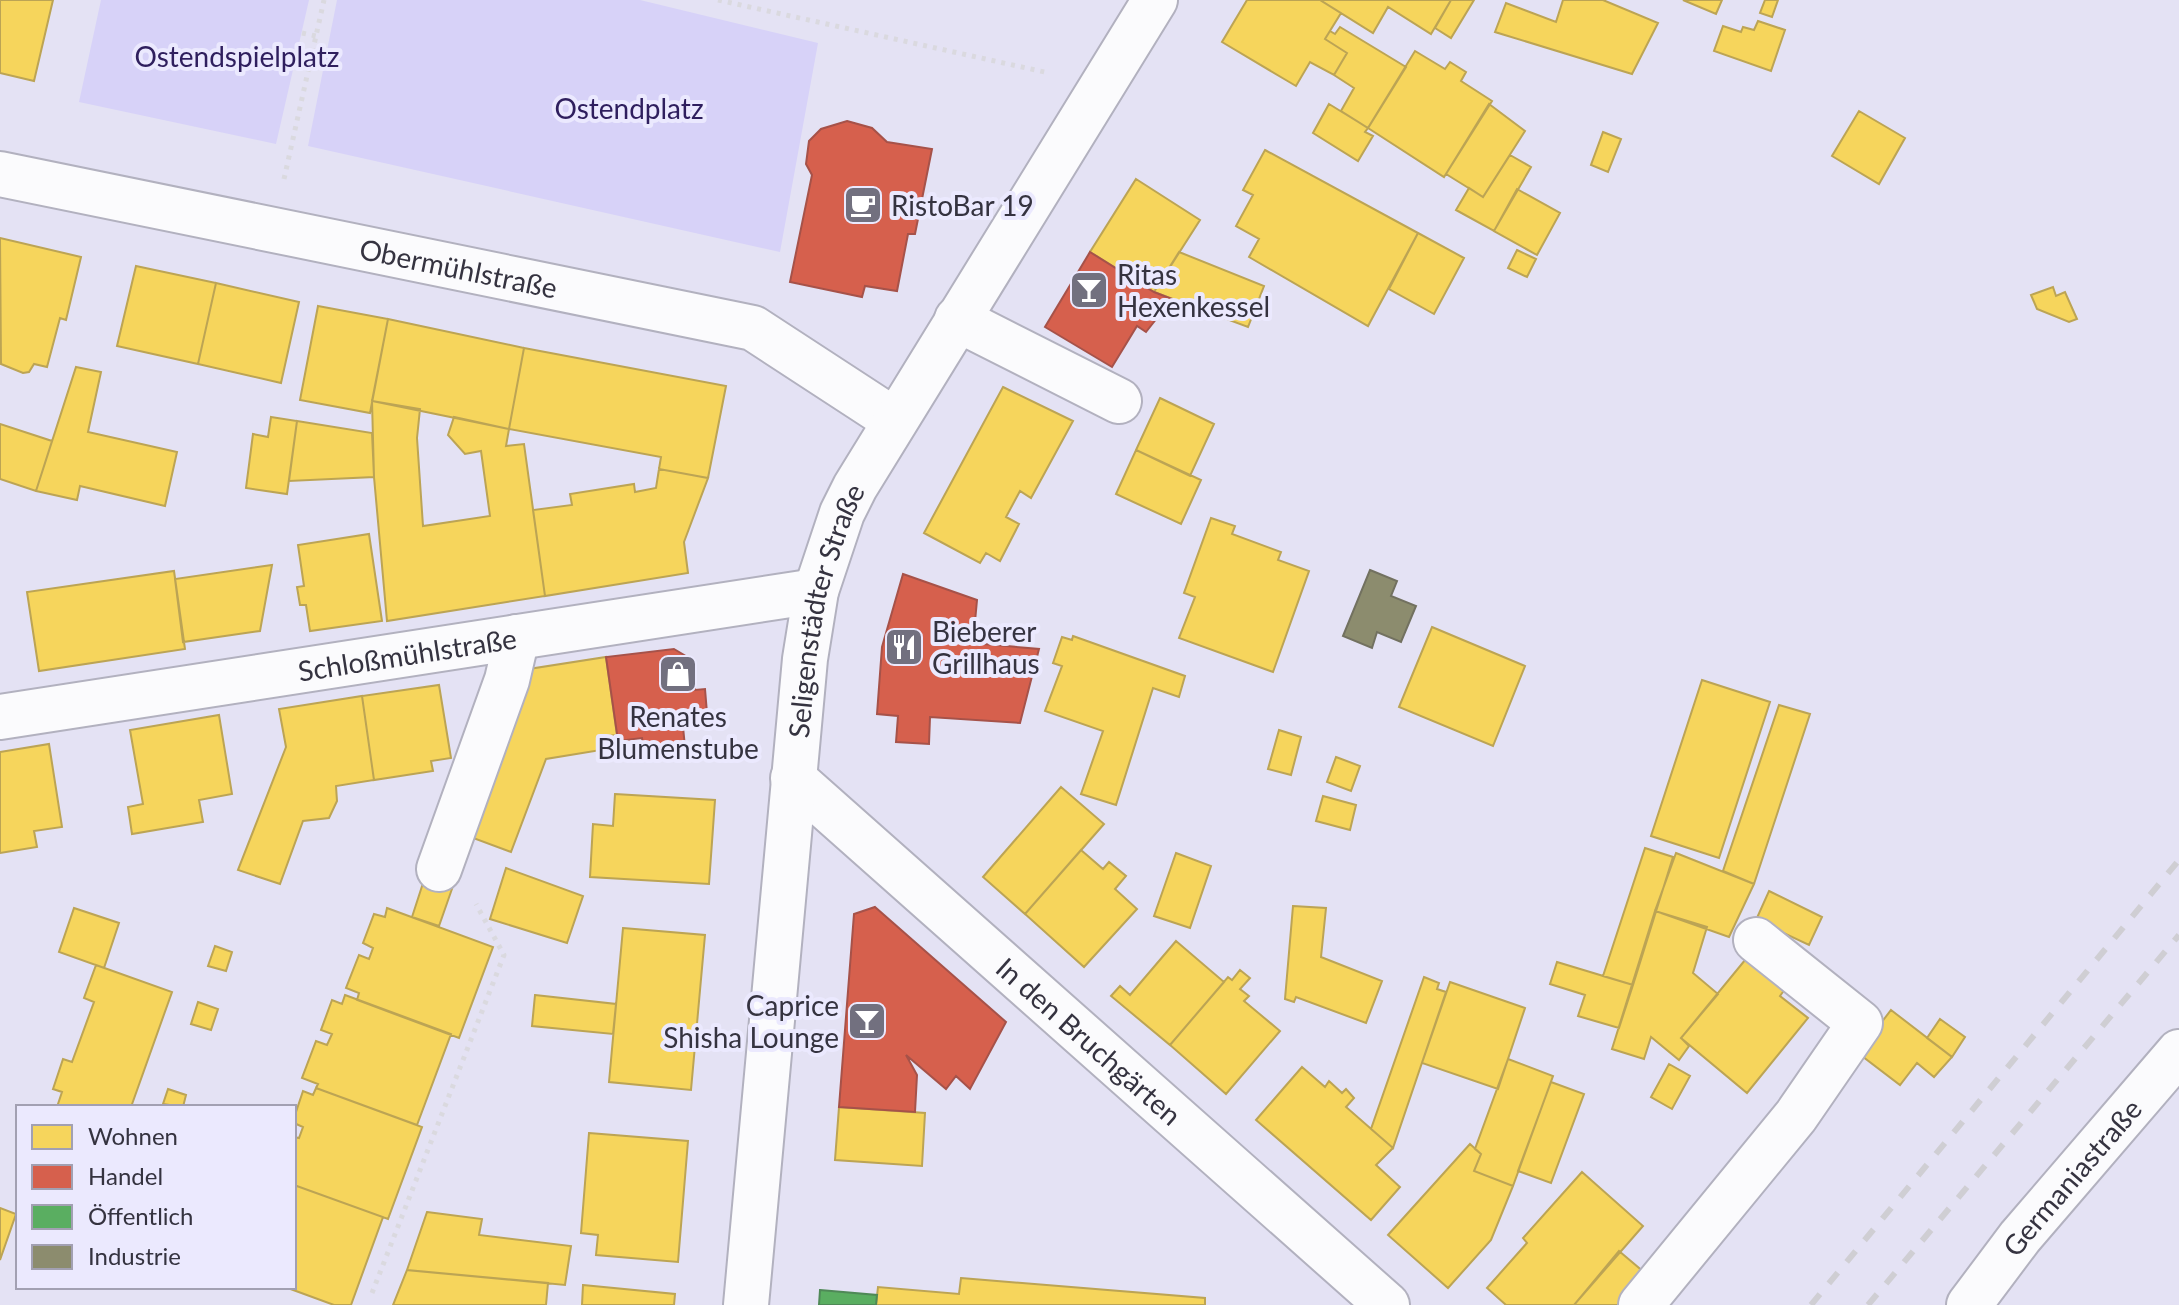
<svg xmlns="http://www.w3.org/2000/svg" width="2179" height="1305" viewBox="0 0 2179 1305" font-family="Lato,sans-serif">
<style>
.green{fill:#d7d2f8}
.homes{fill:#f6d55c;stroke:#bca454;stroke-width:2}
.shops{fill:#d6604d;stroke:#a65249;stroke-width:2}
.public{fill:#5aae61;stroke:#4f8957;stroke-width:2}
.industry{fill:#8c8c6e;stroke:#727160;stroke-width:2}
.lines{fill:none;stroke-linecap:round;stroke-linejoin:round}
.minor-casing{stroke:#b2b1bf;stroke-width:48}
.path{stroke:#dad9df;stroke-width:5;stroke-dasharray:4 6;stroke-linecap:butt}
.minor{stroke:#fbfbfd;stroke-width:44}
.rail{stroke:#cfced3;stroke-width:6;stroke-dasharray:14 14;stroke-linecap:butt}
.labels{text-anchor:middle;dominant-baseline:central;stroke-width:8;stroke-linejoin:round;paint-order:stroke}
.park-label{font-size:28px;fill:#2f1f5e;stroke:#ebe9fe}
.poi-label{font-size:28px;fill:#353340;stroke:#ebe9fe;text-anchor:start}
.street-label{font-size:28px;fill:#353340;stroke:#ebe9fe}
</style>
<rect width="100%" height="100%" fill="#e4e2f4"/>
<!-- green -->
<path class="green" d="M101 0H309L276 144 79 102Z
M337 0H640L818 43 780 252 308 146Z"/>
<!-- homes -->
<path class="homes" d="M0 0H53L34 81 0 73Z
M1247 0H1320L1341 13 1325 39 1347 53 1334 75 1310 62 1296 86 1222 42Z
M1320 0H1451L1431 34 1388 7 1373 33Z
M1451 0H1474L1451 38 1435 28Z
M1563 0H1603L1658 23 1632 74 1495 32 1506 3 1556 22Z
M1683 0H1722L1716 14Z
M1765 0H1778L1772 17 1760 13Z
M1758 21 1785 30 1771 71 1714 51 1723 26 1741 32 1743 27 1754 30Z
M1340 27 1406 67 1368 128 1341 111 1354 88 1334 75 1347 53 1325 39 1330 31 1335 34Z
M1415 51 1445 69 1450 62 1466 72 1461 81 1492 101 1444 177 1368 128Z
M1329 104 1368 128 1365 132 1373 136 1358 161 1313 133Z
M1489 104 1525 131 1483 197 1446 174Z
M1859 111 1905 138 1879 184 1832 156Z
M1603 132 1621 139 1608 172 1591 165Z
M1265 150 1418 233 1368 326 1249 257 1259 239 1236 226 1253 195 1243 190Z
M1510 155 1531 167 1494 231 1456 210 1469 188 1483 197Z
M1136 179 1200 220 1154 292 1090 252Z
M1517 189 1560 213 1537 255 1494 231Z
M1418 233 1464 258 1434 314 1389 289Z
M0 238 81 257 66 320 60 318 47 367 34 364 29 372 23 373 1 364Z
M1517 250 1536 259 1527 277 1508 268Z
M1179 252 1264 286 1248 327 1154 292Z
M136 266 216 283 198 364 117 346Z
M216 283 299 302 281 383 198 364Z
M2053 287 2056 296 2065 292 2077 319 2069 322 2037 309 2031 295Z
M318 306 388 319 370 413 300 400Z
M388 319 524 348 509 429 372 401Z
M524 348 726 386 708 478 659 469 661 457 509 429Z
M76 367 101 372 88 432 177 452 165 506 80 486 77 500 36 491Z
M1003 387 1073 421 1031 498 1020 491 1006 517 1019 524 1000 561 986 553 980 563 924 533Z
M1160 398 1214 424 1190 476 1136 450Z
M372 401 420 409 417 438 423 526 490 516 481 451 465 454 448 435 454 417 509 429 506 446 524 444 545 596 387 621 374 477Z
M271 417 297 421 287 494 246 488 253 434 268 437Z
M297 421 372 433 374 477 289 481Z
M0 424 52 441 36 491 0 479Z
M1136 450 1201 480 1181 524 1116 494Z
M659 469 708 478 684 542 688 573 545 596 533 510 572 505 570 494 634 484 635 492 656 488Z
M1211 518 1235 526 1232 534 1281 552 1278 560 1309 571 1273 672 1179 638 1195 597 1184 593Z
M369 534 382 621 310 631 306 605H300L297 587 304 586 298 545Z
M272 565 260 631 183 642 175 579Z
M174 571 185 649 39 671 27 592Z
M1432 627 1525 666 1493 746 1399 707Z
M1073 636 1185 676 1179 697 1153 688 1116 805 1081 794 1103 731 1045 711 1062 666 1053 663 1062 637 1072 640Z
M606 657 617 735 599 737 601 750 546 759 511 852 465 835 529 669Z
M1702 680 1770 702 1719 858 1651 836Z
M439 685 451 758 431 761 433 771 374 780 362 696Z
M362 696 374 780 336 786 337 801 329 818 303 821 280 884 238 870 286 747 279 709Z
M1779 705 1810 714 1754 884 1723 871Z
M219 715 232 794 199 800 203 822 132 834 128 807 143 804 130 730Z
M1279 730 1301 737 1291 775 1268 769Z
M49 744 62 827 34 831 37 847 0 853V752Z
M1336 757 1360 766 1351 791 1327 782Z
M1061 787 1104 824 1025 914 983 877Z
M615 794 715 800 709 884 590 877 593 824 613 826Z
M1323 796 1356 805 1350 830 1316 821Z
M1645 848 1673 857 1633 985 1603 976Z
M1081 850 1103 869 1109 862 1126 876 1115 889 1137 909 1084 967 1025 914Z
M1176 853 1211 866 1190 928 1154 916Z
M1676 853 1754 884 1729 937 1655 911Z
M506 868 583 896 567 943 490 919Z
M425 877 453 886 439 926 412 917Z
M1769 891 1822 917 1809 945 1756 920Z
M1293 906 1326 908 1321 957 1382 981 1366 1023 1296 997 1294 1002 1285 999Z
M74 908 119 923 104 968 59 952Z
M387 908 493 947 459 1038 357 1000 359 993 346 988 359 955 369 959 373 948 363 943 374 914 385 917Z
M1655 911 1707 927 1693 973 1718 994 1681 1038 1689 1046 1679 1060 1651 1037 1644 1059 1612 1049Z
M623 928 705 935 691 1090 609 1082Z
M1176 941 1224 982 1170 1045 1111 996 1120 986 1130 995Z
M215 946 232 952 226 971 208 966Z
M1750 954 1788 985 1780 996 1808 1018 1747 1093 1681 1038Z
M1557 962 1633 985 1619 1028 1578 1016 1585 995 1550 984Z
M96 965 172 992 131 1107H57L62 1092 53 1089 63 1059 72 1062 94 1002 84 998Z
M1240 970 1250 978 1240 989 1249 996 1244 1001 1280 1031 1226 1094 1170 1045 1228 977 1232 980Z
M1424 977 1439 983 1437 989 1446 992 1393 1148 1371 1129Z
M1450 982 1525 1008 1498 1089 1422 1063Z
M345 995 451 1034 417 1125 316 1088 318 1084 302 1078 316 1041 327 1045 332 1034 321 1030 332 1000 342 1004Z
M535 995 616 1004 613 1034 532 1026Z
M198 1002 218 1009 211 1030 191 1024Z
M1891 1010 1952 1057 1934 1077 1917 1063 1900 1085 1858 1053Z
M1940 1019 1965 1037 1952 1057 1927 1038Z
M1508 1059 1553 1076 1513 1186 1474 1171 1481 1154 1475 1149Z
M1669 1064 1690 1076 1672 1109 1651 1097Z
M1302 1067 1325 1087 1329 1081 1342 1093 1346 1089 1354 1098 1346 1107 1393 1148 1376 1165 1400 1187 1371 1220 1256 1120Z
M1551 1082 1584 1094 1551 1183 1518 1171Z
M316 1088 422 1127 388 1219 294 1185V1137L299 1138 303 1127 294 1123V1118L303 1091 313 1095Z
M168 1089 186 1095 183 1107 163 1104Z
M839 1107 925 1113 922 1166 835 1160Z
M589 1133 688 1141 678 1262 596 1255 598 1235 581 1233Z
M1470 1144 1481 1154 1474 1171 1513 1186 1491 1240 1448 1288 1388 1235Z
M1582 1172 1643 1226 1574 1305H1506L1487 1288 1527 1243 1523 1238Z
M294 1185 383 1217 351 1305H334L285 1287H294Z
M0 1208 16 1214 0 1260Z
M427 1212 482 1219 479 1235 571 1246 565 1285 407 1270Z
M1619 1251 1645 1273 1619 1305H1574Z
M407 1270 548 1283 546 1305H393Z
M961 1278 1205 1298V1305H876L878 1287 959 1294Z
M583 1285 675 1294 674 1305H582Z"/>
<!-- shops -->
<path class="shops" d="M847 121 872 128 887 142 932 149 915 234H908L897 291 865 286 862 297 790 282 812 175 806 164 809 141 821 129Z
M1090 252 1154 292 1172 299 1146 332 1137 326 1112 367 1045 327Z
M903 574 977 600 973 643 1039 649 1020 723 930 717 929 744 896 742 898 716 877 714 882 647Z
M674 649 691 659 695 690 705 689 708 725 683 727 685 747 644 752 642 738 618 741 606 657Z
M875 907 1006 1022 970 1089 956 1076 946 1089 906 1055 917 1075 915 1112 839 1107 854 914Z"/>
<!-- public -->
<path class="public" d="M820 1290 877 1295 876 1305H819Z"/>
<!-- industry -->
<path class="industry" d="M1370 570 1397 581 1391 596 1416 606 1401 642 1377 632 1372 648 1343 636Z"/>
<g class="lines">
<defs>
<g id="minor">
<path id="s1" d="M0 174 753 328 894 420"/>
<path d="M957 319 1119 401"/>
<path id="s2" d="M0 717 816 591"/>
<path id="s3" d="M793 778 1387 1305"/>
<path d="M439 869 507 680 517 637"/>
<path id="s4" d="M746 1305 805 659 816 591 842 513 855 487 1155 0"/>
<path d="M1641 1305 1796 1116 1860 1023 1756 940"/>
<path id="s5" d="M1969 1305 2020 1237 2179 1052"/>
</g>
</defs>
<!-- minor casing -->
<use href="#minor" class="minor-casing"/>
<!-- path -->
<path class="path" d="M718 0 1049 73
M302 33 316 36
M284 179 324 0
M372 1293 504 955 476 904"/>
<!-- minor -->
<use href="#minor" class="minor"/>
<!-- rail -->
<path class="rail" d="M1811 1305 2179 860
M1868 1305 2179 935"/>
</g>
<!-- icons -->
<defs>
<symbol id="cafe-square" viewBox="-11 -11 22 22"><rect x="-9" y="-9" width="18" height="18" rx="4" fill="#72707f" stroke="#ebe9fe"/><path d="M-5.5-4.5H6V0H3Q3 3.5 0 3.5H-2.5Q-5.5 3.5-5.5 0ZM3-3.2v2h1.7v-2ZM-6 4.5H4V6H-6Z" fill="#fff"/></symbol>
<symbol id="bar-square" viewBox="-11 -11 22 22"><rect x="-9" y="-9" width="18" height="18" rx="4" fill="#72707f" stroke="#ebe9fe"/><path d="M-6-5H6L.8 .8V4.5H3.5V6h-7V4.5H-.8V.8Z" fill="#fff"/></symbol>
<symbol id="restaurant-square" viewBox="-11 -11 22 22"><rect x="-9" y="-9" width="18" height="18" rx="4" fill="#72707f" stroke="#ebe9fe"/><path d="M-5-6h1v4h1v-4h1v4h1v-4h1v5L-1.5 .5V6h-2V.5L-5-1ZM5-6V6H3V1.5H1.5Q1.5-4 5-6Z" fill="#fff"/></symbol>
<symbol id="shop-square" viewBox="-11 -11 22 22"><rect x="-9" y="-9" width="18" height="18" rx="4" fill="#72707f" stroke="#ebe9fe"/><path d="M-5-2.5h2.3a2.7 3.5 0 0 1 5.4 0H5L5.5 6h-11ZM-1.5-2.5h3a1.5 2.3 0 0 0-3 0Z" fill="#fff"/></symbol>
</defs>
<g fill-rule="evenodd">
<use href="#cafe-square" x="841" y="183" width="44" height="44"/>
<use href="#bar-square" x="1067" y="268" width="44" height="44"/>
<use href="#restaurant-square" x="882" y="625" width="44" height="44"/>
<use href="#shop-square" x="656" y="652" width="44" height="44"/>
<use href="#bar-square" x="845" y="999" width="44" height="44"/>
</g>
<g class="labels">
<!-- park labels -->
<g class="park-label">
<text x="237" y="56">Ostendspielplatz</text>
<text x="629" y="108">Ostendplatz</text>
</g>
<!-- poi labels -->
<g class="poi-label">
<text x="891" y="205">RistoBar 19</text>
<text x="1117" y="274">Ritas<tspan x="1117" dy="32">Hexenkessel</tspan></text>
<text x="932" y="631">Bieberer<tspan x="932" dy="32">Grillhaus</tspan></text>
<text x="678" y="716" text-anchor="middle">Renates<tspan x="678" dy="32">Blumenstube</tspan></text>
<text x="839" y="1005" text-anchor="end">Caprice<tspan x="839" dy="32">Shisha Lounge</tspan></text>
</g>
<!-- street labels -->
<g class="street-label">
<text stroke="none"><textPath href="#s1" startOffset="468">Obermühlstraße</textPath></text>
<text stroke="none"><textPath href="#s4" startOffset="700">Seligenstädter Straße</textPath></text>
<text stroke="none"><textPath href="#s2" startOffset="412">Schloßmühlstraße</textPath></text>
<text stroke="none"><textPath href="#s3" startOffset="396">In den Bruchgärten</textPath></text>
<text stroke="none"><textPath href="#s5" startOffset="164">Germaniastraße</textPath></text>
</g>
</g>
<!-- legend -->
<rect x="16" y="1105" width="280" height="184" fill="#ebe9fe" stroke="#a2a0b2" stroke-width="2"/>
<rect x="32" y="1125" width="40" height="24" fill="#f6d55c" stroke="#a2a0b2" stroke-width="2"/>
<text x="88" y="1145" font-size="24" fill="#353340">Wohnen</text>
<rect x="32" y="1165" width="40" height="24" fill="#d6604d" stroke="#a2a0b2" stroke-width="2"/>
<text x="88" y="1185" font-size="24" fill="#353340">Handel</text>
<rect x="32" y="1205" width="40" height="24" fill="#5aae61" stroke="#a2a0b2" stroke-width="2"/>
<text x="88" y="1225" font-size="24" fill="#353340">Öffentlich</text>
<rect x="32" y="1245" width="40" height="24" fill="#8c8c6e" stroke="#a2a0b2" stroke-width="2"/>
<text x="88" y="1265" font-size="24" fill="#353340">Industrie</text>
</svg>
